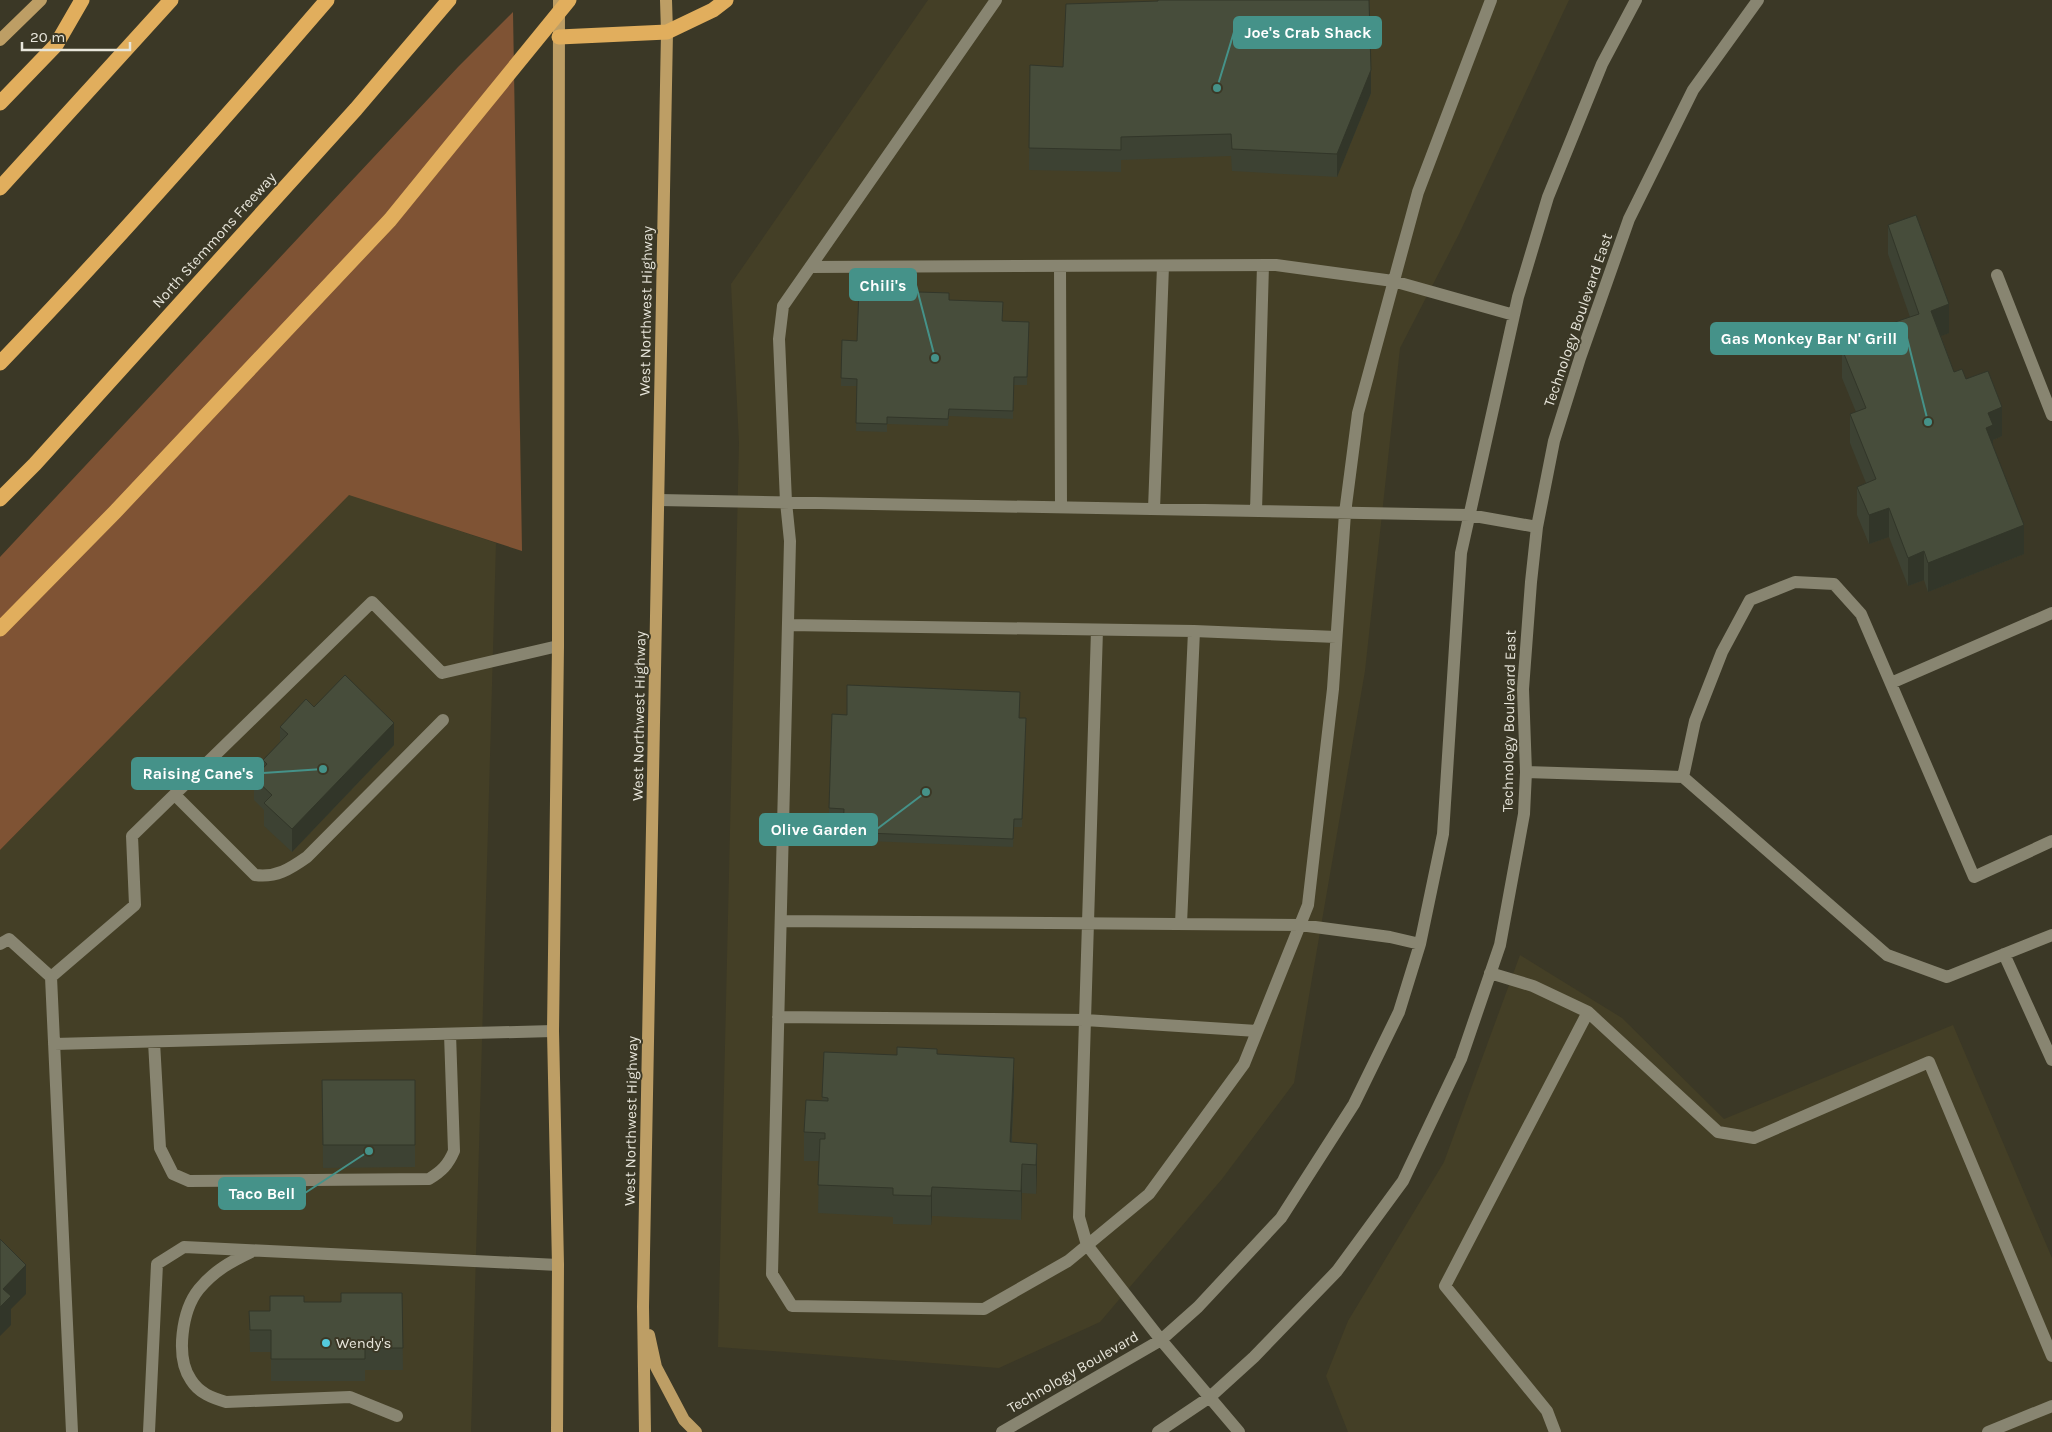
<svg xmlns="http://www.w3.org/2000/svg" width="2052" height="1432" viewBox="0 0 2052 1432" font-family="Karla,sans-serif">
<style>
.built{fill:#443f26}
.green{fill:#7f5334}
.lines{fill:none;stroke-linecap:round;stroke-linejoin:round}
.minor{stroke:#888571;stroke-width:12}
.major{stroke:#bd9e65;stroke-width:12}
.highway{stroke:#e1ae5d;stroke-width:15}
.wall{fill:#3d4233}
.shaded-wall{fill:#323629}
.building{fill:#474d3b;stroke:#323629}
.poi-dot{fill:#54cadd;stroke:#3b3826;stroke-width:2}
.labels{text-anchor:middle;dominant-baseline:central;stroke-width:4;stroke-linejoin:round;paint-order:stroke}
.street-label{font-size:15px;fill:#e8e6db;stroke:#3b3826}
.poi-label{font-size:15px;fill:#e8e6db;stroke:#3b3826;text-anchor:start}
.leader{fill:none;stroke:#459289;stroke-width:2}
.callout-dot{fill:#459289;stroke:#3b3826;stroke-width:2}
.callout{fill:#459289;stroke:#459289;stroke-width:2}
.callout-label{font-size:16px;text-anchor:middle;font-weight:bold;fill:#fff}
</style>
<rect width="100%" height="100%" fill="#3b3826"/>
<!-- built -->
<path class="built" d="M928 0H1569L1459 234 1400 348 1365 671 1294 1083 1222 1179 1100 1322 999 1368 718 1347 739 443 731 284Z
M349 494 496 543 471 1432H0V850Z
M1520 955 1622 1018 1724 1119 1953 1025 2052 1258V1432H1348L1326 1376 1348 1321 1444 1162Z"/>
<!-- green -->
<path class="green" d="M513 12 522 551 349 495 0 850V557L458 67Z"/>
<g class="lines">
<!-- minor -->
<path class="minor" d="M996 0 783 306 779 339 786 502 790 541 772 1274 792 1306 984 1309 1068 1261 1149 1194 1244 1064 1308 905 1333 689 1345 513 1358 413 1418 192 1491 0
M1060 266 1061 507
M810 267 1276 265 1393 281 1514 315
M1997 275 2052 415
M659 500 1469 515 1537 527
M1154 509 1163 266
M1256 511 1263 265
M788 625 1194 631 1181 924
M1097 630 1085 1020 1257 1031
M1194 631 1336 637
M1891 683 2052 613
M1526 772 1683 777 1887 955 1947 977 2052 935
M1683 777 1695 721 1722 652 1750 600 1795 582 1834 584 1861 614 1974 877 2052 841
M175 795 255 875C276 878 290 869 307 857L443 720
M781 921 1300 925 1390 937 1420 944
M0 944 9 939 51 977 135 905 132 836 372 602 442 673 558 646
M2004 954 2052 1060
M1490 973 1533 986 1588 1012 1718 1132 1754 1138 1929 1062 2052 1356
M51 977 72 1432
M778 1017 1085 1020 1079 1217 1087 1245 1161 1340 1239 1432
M154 1042 160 1148 173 1174 189 1181 429 1179C442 1171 448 1165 454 1151L450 1034
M54 1044 553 1031
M251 1252C230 1262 214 1271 199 1289 182 1310 175 1357 191 1380 199 1393 212 1398 226 1402L350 1397 397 1416
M149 1432 157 1264 184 1247 558 1265
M1002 1432 1161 1340 1198 1307 1281 1218 1354 1104 1399 1012 1420 944 1443 834 1461 553 1518 297 1548 197 1602 64 1636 0
M1158 1432 1210 1397 1254 1357 1337 1271 1403 1181 1461 1059 1500 945 1524 814 1526 772 1523 689 1531 582 1537 527 1554 441 1580 358 1629 219 1693 90 1758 0
M1555 1432 1547 1411 1445 1286 1588 1012
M1988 1432 2052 1406"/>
<!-- major -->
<path class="major" d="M0 40 41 0
M649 1335 656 1367 684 1420 696 1432
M557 1432 558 1265 553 1031 558 646 559 0
M645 1432 643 1307 667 32 666 0"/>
<!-- highway -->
<path class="highway" d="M559 37 667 32 713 10 726 0
M0 103 56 45 82 0
M0 188 171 0
M0 363C113 246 221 123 327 0
M0 499 35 464 356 109 449 0
M0 629 115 512 390 220 569 0"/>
</g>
<!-- wall -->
<path class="wall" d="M1030 65 1371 93 1337 177 1232 171 1231 156 1121 160V172L1029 170Z
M1888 225 1949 333 1941 336 1954 372 1966 379 2002 436 1993 440V446L2024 554 1928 592 1924 580 1908 586 1889 537 1869 544 1857 515V487L1866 483 1850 443V414L1856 412 1842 378V349L1853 347V344L1864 342V339L1876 345 1895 337V322L1910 317 1888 254Z
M949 300 1003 321 1029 322 1027 385H1014L1013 419 949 416 948 426 887 424V432L856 431 857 386H841V378L857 341Z
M314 707 394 745 292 852 264 826V810L254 800V778L263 768V760L280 742V727Z
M847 715 1026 718 1022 827H1014L1013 847 843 840 844 817 829 816V808Z
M824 1052 897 1055 937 1054 1014 1087 1012 1142 1037 1144V1172L1036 1194 1022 1193 1021 1220 932 1216 931 1225 893 1224V1217L818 1213 819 1161H804V1132L822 1101Z
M322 1080H415V1167L323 1168Z
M402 1293 403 1370H365V1381H271V1352H250L249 1311H270L304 1302H341Z"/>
<!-- shaded-wall -->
<path class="shaded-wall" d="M1371 70V93L1337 177V154Z
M1949 304V333L1931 340V311Z
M2002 407V436L1993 440V454L1986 428 1988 413Z
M1889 508V537L1869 544V515Z
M2024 525V554L1928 592V563Z
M1924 551V580L1908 586V558Z
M394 723V745L292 852V829Z
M1014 1058V1087L1010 1171V1142Z
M1037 1144V1172L1036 1194V1165Z
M1022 1164V1193L1021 1220V1191Z
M932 1187V1216L931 1225V1196Z
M26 1265V1294L11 1309V1325L0 1336V1307L3 1289Z"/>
<!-- building -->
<path class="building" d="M1158 0H1369L1371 70 1337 154 1232 149 1231 134 1121 137V150L1029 148 1030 65 1063 67 1066 4 1158 1Z
M1916 215 1949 304 1931 311 1954 372 1962 369 1966 379 1988 371 2002 407 1988 413 1993 425 1986 428 2024 525 1928 563 1924 551 1908 558 1889 508 1869 515 1857 487 1876 479 1850 414 1866 408 1842 349 1851 345 1855 349 1853 344 1865 342 1864 339 1872 335 1876 345 1896 337 1901 339 1895 322 1919 314 1888 225Z
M859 290 949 293V300L1003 302 1002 321 1029 322 1027 377H1014L1013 411 949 409 948 419 887 417V424L856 423 857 379 841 378 842 340 857 341Z
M345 675 394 723 292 829 264 803 272 795 254 778 267 764 263 760 288 734 280 727 306 699 314 707Z
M847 685 1020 692 1019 718H1026L1022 819H1014L1013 839 843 832 844 809 829 808 832 714 847 715Z
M897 1047 937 1049V1054L1014 1058 1010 1142 1037 1144 1036 1165 1022 1164 1021 1191 932 1187 931 1196 893 1195V1188L818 1185 820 1139H825V1133L804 1132 806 1100 828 1101V1098L822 1097 824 1052 897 1055Z
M322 1080H415V1145H323Z
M0 1239 26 1265 3 1289 11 1296 0 1307Z
M341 1293H402L403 1348H365V1359H271V1330H250L249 1311H270V1296H304V1302H341Z"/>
<!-- markers -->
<circle class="poi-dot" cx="326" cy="1343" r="5"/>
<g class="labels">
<!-- street labels -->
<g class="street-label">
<text transform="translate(214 240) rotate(-48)">North Stemmons Freeway</text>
<text transform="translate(646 311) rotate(-89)">West Northwest Highway</text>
<text transform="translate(1578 320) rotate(-71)">Technology Boulevard East</text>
<text transform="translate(639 716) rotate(-89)">West Northwest Highway</text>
<text transform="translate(1509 721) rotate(-89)">Technology Boulevard East</text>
<text transform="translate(631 1121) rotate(-89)">West Northwest Highway</text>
<text transform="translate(1073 1372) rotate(-30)">Technology Boulevard</text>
</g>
<!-- poi labels -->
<g class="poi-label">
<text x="336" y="1343">Wendy's</text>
</g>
</g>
<!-- callouts -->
<path class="leader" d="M1217 88L1234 32M935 358L916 285M1928 422L1907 338M323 769L263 773M926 792L877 829M369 1151L305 1193"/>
<g class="callout-dot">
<circle cx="1217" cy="88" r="5"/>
<circle cx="935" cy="358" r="5"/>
<circle cx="1928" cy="422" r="5"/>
<circle cx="323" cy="769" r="5"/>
<circle cx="926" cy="792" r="5"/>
<circle cx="369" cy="1151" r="5"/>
</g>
<g class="callout">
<rect x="1234" y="17" width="147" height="31" rx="5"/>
<rect x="850" y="269" width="66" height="31" rx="5"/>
<rect x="1711" y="323" width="196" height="31" rx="5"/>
<rect x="132" y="758" width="131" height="31" rx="5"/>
<rect x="760" y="814" width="117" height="31" rx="5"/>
<rect x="219" y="1178" width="86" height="31" rx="5"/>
</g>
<g class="callout-label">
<text x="1308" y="38">Joe's Crab Shack</text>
<text x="883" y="291">Chili's</text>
<text x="1809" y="344">Gas Monkey Bar N' Grill</text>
<text x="198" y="779">Raising Cane's</text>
<text x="819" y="835">Olive Garden</text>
<text x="262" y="1199">Taco Bell</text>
</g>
<!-- scale -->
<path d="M22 42v8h108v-8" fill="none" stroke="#e8e6db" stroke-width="2.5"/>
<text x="30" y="42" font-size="15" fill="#e8e6db" stroke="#3b3826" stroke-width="4" paint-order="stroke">20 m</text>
</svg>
